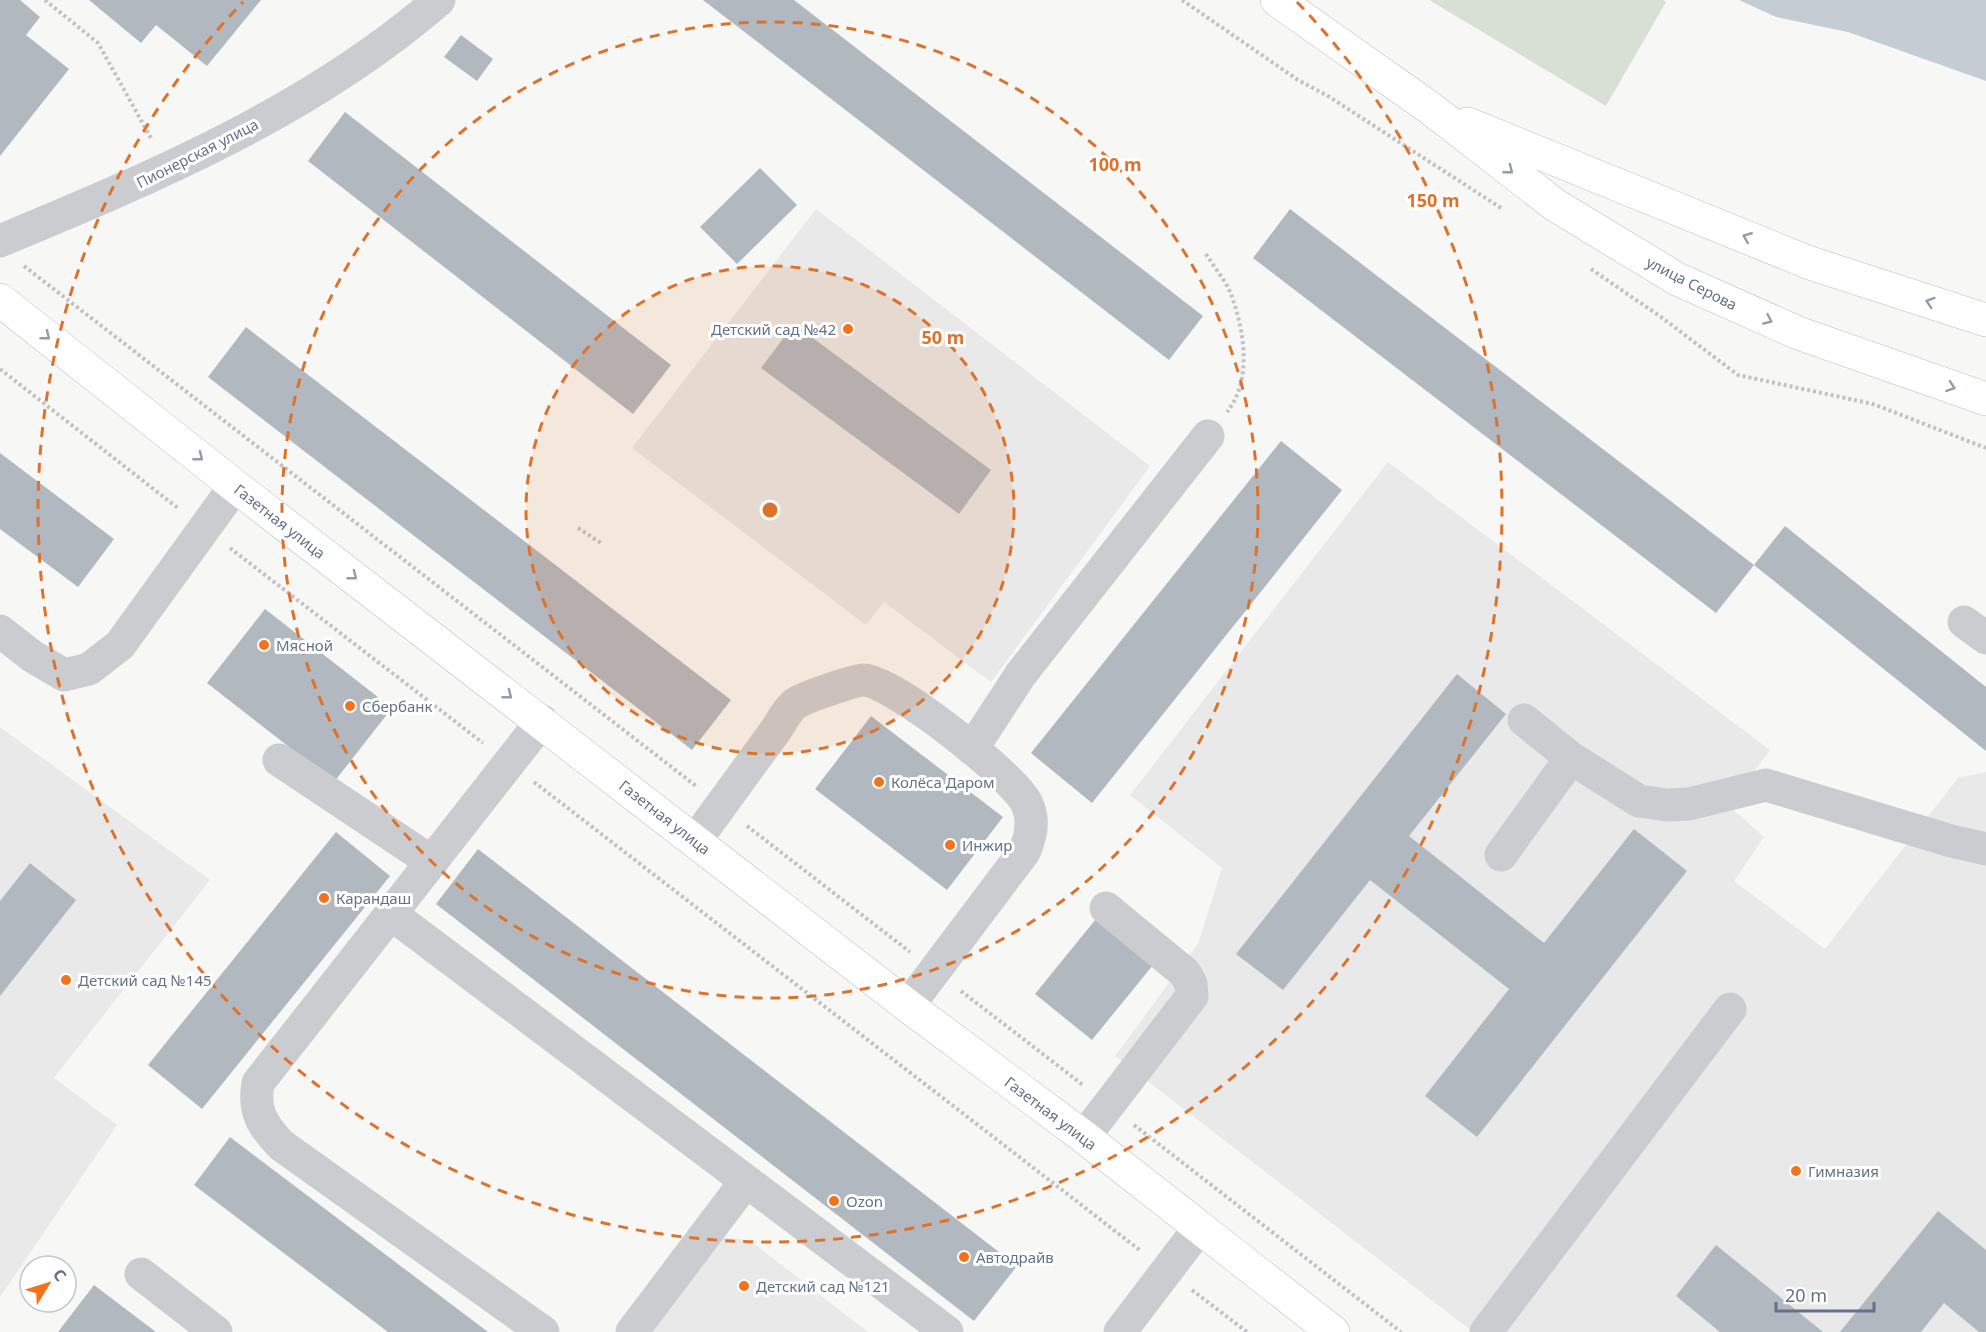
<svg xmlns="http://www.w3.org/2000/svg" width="1986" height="1332" viewBox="0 0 1986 1332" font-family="'Noto Sans',sans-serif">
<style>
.built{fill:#e8e9e8}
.green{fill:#d8e0d5}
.water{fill:#c5cdd4}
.building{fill:#b2b8c0}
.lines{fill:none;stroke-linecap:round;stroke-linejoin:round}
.major-casing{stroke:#babdc2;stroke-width:34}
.path{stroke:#c0c2c5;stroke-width:4;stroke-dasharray:3 3;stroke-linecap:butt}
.minor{stroke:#caccd0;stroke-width:33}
.major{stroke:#fff;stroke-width:33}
.oneway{stroke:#929cac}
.ring{fill:none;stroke:#de722b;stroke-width:3;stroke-dasharray:10 8}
.poi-dot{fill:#f3721a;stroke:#fff;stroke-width:2}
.labels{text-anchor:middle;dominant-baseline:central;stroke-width:6;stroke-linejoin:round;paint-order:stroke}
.street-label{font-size:15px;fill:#647289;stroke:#fff}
.poi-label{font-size:15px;fill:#647289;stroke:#fff;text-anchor:start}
.centre{fill:#de722b;stroke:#fff;stroke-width:3}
.ring-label{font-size:18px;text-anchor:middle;font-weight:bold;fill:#de722b;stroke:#fff;stroke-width:6;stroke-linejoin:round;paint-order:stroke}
</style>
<rect width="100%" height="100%" fill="#f7f8f5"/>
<!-- built -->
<path class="built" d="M816 209 1150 466 991 682 884 602 866 625 632 448Z
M1388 462 1770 750 1729 806 1764 837 1734 881 1825 949 1958 778 1986 772V1332H1473L1115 1056 1198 944 1222 868 1130 795Z
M0 727 210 880 54 1078 117 1125 0 1297Z
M717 1237 749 1240 868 1332H643Z"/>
<!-- green -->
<path class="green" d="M1429 0H1663L1666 2 1606 106Z"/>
<!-- water -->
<path class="water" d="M1739 0H1986V81L1848 32 1776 17Z"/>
<!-- building -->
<path class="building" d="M0 0H20L40 17 26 35 69 69 0 156Z
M89 0H261L207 66 156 25 141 43Z
M703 0H794L1203 316 1169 360Z
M461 35 493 59 477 81 444 57Z
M345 112 671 365 633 414 308 161Z
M760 168 797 205 737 264 700 227Z
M1290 209 1754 565 1716 613 1253 258Z
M794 324 991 470 959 514 761 368Z
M246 327 731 700 692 750 208 377Z
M1281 441 1342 490 1092 803 1031 753Z
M0 453 114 539 78 587 0 529Z
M1785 526 1986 687V751L1754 565Z
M265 609 392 708 334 782 207 683Z
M1457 674 1506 714 1409 836 1544 943 1634 829 1687 871 1477 1137 1425 1096 1509 989 1370 880 1283 990 1236 954Z
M871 716 1003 817 947 890 815 789Z
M336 832 390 876 202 1109 148 1065Z
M478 849 1017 1266 974 1321 436 904Z
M30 863 76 900 0 996V901Z
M1096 919 1153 965 1092 1040 1035 994Z
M230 1137 488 1332H388L194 1185Z
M1938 1211 1986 1250V1332H1979L1944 1303 1921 1332H1840Z
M1716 1245 1823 1332H1720L1676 1296Z
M94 1285 156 1332H58Z"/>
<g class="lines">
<defs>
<path id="major" d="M1277 0 1430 108 1555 205 1677 279 1798 333 1986 399
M1468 124 1810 263 1986 320
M0 300 235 486 908 1006 1084 1137 1333 1332"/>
</defs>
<!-- major casing -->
<use href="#major" class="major-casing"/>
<!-- path -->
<path class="path" d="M45 0 98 43 152 140
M1182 0 1298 80 1328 96 1501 208
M1206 254C1214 267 1225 280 1231 294 1244 330 1253 379 1227 412
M24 266 696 786
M1591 269 1661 317 1738 375 1873 404 1986 448
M0 369 179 509
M578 528 601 543
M230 548 483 743
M534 782 1141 1251
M747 826 910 952
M961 991 1083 1085
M1134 1125 1401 1332
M1192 1290 1247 1332"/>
<!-- minor -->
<path class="minor" d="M0 241C154 177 311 111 439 0
M1964 622 1986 638
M0 631 32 656 64 675 89 669 120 645 235 486
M1524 720 1571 758
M542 721 258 1083C253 1111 262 1125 281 1145L543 1332
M972 749 1021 674 1208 436
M279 760 432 862
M695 841C721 805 747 770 773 734 780 725 788 707 798 702 806 697 855 680 863 680 892 680 1015 777 1027 804 1035 821 1031 837 1024 852L908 1006
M1501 855 1571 758 1639 801 1667 805 1689 804 1766 785 1951 841 1986 849
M391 914 947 1332
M1084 1137 1192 996 1191 984 1185 973 1106 908
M141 1274 216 1332
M632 1332 746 1181
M1120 1332 1200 1227
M1486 1332 1730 1009"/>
<!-- major -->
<use href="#major" class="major"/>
</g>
<!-- one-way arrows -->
<defs><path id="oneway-chevron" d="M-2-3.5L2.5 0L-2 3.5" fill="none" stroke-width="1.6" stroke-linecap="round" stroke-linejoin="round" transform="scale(1.5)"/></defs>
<g class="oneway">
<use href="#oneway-chevron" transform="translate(1509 170) rotate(38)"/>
<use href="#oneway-chevron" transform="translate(1747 237) rotate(-158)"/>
<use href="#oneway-chevron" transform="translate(1930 302) rotate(-162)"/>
<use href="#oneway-chevron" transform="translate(1768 320) rotate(24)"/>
<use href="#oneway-chevron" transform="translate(46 336) rotate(38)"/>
<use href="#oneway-chevron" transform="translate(1951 387) rotate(19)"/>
<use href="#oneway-chevron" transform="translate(199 457) rotate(38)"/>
<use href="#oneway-chevron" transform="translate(353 576) rotate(38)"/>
<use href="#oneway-chevron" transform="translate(508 695) rotate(38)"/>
</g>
<!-- distance rings -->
<circle cx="770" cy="510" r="244" fill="#de722b" fill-opacity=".12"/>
<g class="ring">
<circle cx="770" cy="510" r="244"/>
<circle cx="770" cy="510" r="488"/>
<path d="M1297 2A732 732 0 1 1 243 2"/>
</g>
<!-- markers -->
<g class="poi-dot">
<circle cx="848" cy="329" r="6"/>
<circle cx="264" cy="645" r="6"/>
<circle cx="350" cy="706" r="6"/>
<circle cx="879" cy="782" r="6"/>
<circle cx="950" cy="845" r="6"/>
<circle cx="324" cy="898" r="6"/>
<circle cx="66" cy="980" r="6"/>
<circle cx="1796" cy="1171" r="6"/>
<circle cx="834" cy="1201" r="6"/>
<circle cx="964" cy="1257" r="6"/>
<circle cx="744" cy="1286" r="6"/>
</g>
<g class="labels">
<!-- street labels -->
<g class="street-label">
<text transform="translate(197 153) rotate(-27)">Пионерская улица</text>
<text transform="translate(1692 283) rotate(27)">улица Серова</text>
<text transform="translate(280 521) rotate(38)">Газетная улица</text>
<text transform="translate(665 817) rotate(38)">Газетная улица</text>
<text transform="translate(1051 1113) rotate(37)">Газетная улица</text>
</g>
<!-- poi labels -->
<g class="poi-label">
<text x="836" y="329" text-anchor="end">Детский сад №42</text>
<text x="276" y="645">Мясной</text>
<text x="362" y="706">Сбербанк</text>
<text x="891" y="782">Колёса Даром</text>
<text x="962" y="845">Инжир</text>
<text x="336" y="898">Карандаш</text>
<text x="78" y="980">Детский сад №145</text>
<text x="1808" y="1171">Гимназия</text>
<text x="846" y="1201">Ozon</text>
<text x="976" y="1257">Автодрайв</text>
<text x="756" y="1286">Детский сад №121</text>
</g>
</g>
<circle cx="770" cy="510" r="9" class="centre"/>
<g class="ring-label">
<text x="1115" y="171">100 m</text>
<text x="1433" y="207">150 m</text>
<text x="943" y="344">50 m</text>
</g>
<!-- north arrow -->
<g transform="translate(48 1284) rotate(52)"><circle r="28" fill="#ffffff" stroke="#c1c7d0" stroke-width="1.5"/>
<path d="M0-4.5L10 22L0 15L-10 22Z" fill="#f3721a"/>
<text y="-9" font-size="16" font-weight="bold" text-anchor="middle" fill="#647289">С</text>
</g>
<!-- scale -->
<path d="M1776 1302v9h98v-9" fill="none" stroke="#647289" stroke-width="3"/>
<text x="1785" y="1302" font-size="18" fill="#647289" stroke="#ffffff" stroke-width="4.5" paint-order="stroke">20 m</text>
</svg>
